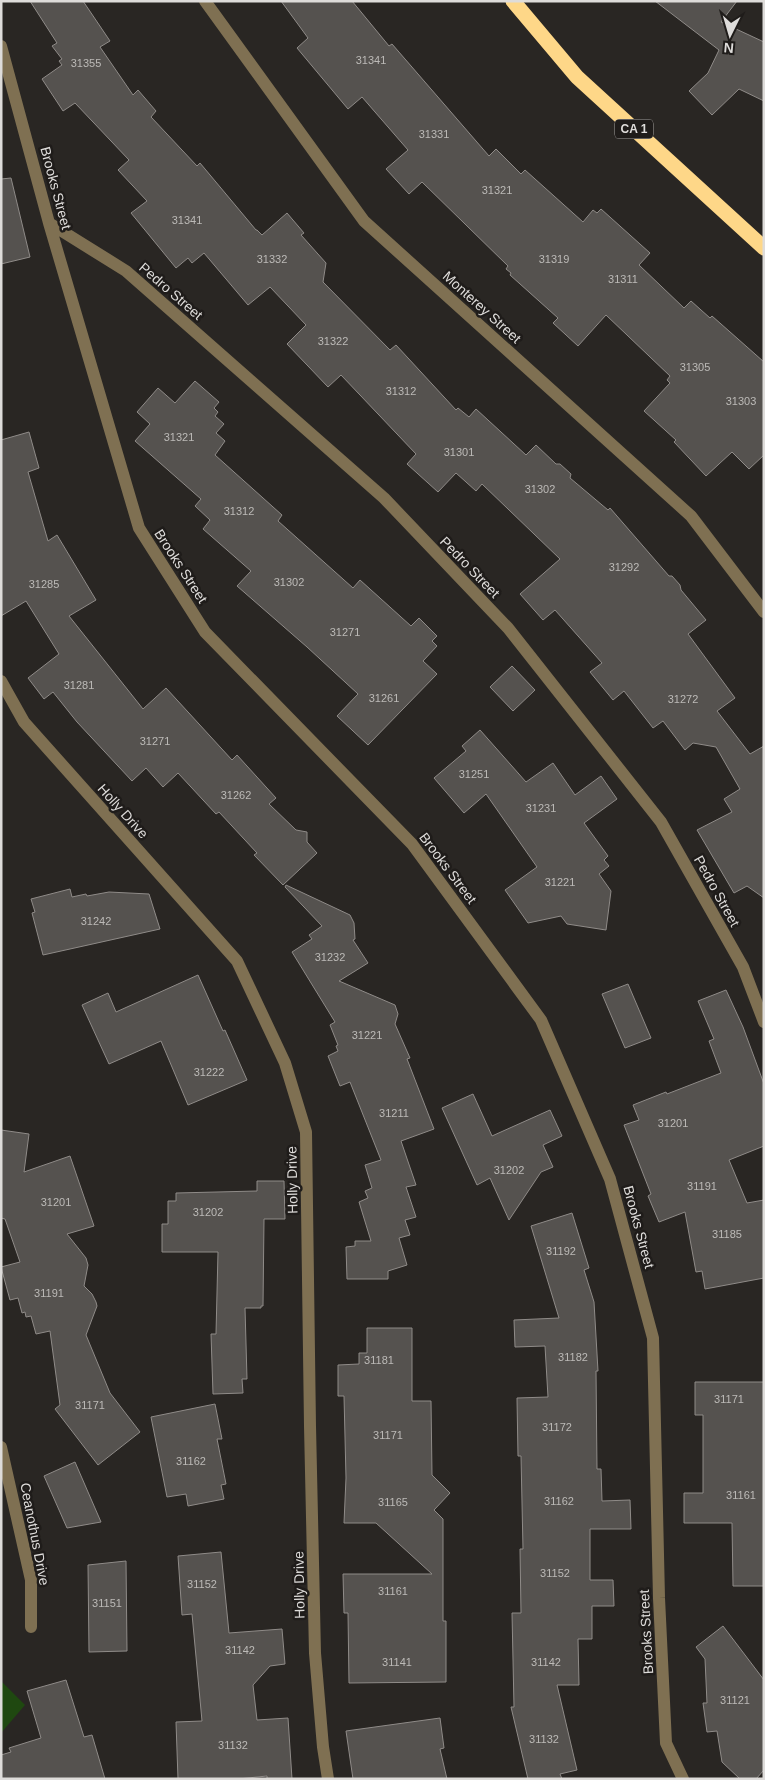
<svg xmlns="http://www.w3.org/2000/svg" width="765" height="1780" viewBox="0 0 765 1780" font-family="Helvetica,sans-serif">
<style>
.green{fill:#1f4810}
.building{fill:#55524f;stroke:#8f8b88}
.lines{fill:none;stroke-linecap:round;stroke-linejoin:round}
.minor{stroke:#7f7052;stroke-width:12}
.highway{stroke:#fed788;stroke-width:15}
.labels{text-anchor:middle;dominant-baseline:central;stroke-width:5;stroke-linejoin:round;paint-order:stroke}
.number-label{font-size:11px;fill:#bcbab7}
.shield{fill:#1f1c1a;stroke:#a5a2a0;stroke-width:1}
.shield-label{font-size:12px;font-weight:bold;fill:#dedcda}
.street-label{font-size:14px;fill:#dedcda;stroke:#1f1c1a}
</style>
<rect width="100%" height="100%" fill="#292623"/>
<!-- green -->
<path class="green" d="M1 1681 25 1705 1 1733Z"/>
<!-- building -->
<path class="building" d="M30 1H83L110 41 100 47 133 95 138 90 156 111 151 117 197 166 200 163 256 230H257L262 235 287 213 304 233 301 235 326 263 323 282 390 350 396 345 456 410 458 408 469 417 476 409 526 455 536 445 556 464H560L571 474 570 478 608 510 610 508 669 576H672L680 585 681 590 706 620 688 634 735 698 717 711 750 754 764 746V898L747 886 734 893 697 830 732 812 724 799 740 789 716 747 693 743 685 750 663 721 653 728 624 691 613 700 590 672 602 663 555 610 543 620 520 594 560 559 482 484 476 491 456 473 438 492 407 464 416 454 341 375 328 387 287 344 306 325 270 287 248 305 204 253 192 263 188 258 176 268 131 213 147 201 118 170 129 160 75 103 63 111 42 79 62 65 59 61 62 59 52 46 57 43Z
M281 1H352L389 46 392 44 489 156 496 149 521 174 525 170 583 222 593 210 597 213 601 209 650 253 639 265 684 308 691 301 710 318 712 316 764 362V455L749 469 732 452 706 476 674 442 676 440 644 411 670 383 667 380 670 376 606 315 578 346 553 323 558 318 510 275 511 273 506 269 508 266 422 182 409 194 386 169 408 150 362 97 348 109 297 48 308 38Z
M655 1H737L721 22 764 42V101L739 89 712 115 689 91 708 73 719 50Z
M11 178 30 257 1 264V179Z
M195 381 219 402 214 408 218 412 215 416 224 424 216 433 225 441 215 455 282 515 278 521 353 588 360 580 411 626 419 618 437 636 432 641 437 646 423 661 437 674 368 745 337 716 358 694 307 647 237 586 251 571 203 529 210 520 195 506 201 499 135 441 150 424 137 412 158 388 175 403Z
M29 432 39 468 28 472 48 541 57 535 96 600 69 616 143 709 166 688 232 760 237 755 276 798 269 804 296 830 307 832V842L317 853 283 885 254 855 257 853 219 812 216 814 178 773 163 787 146 768 132 781 77 722 53 692 44 699 28 678 59 654 26 601 1 616V440Z
M512 666 535 690 513 711 490 687Z
M480 730 526 782 553 763 575 795 601 776 617 799 584 823 608 856 604 860 609 866 599 874 611 891 606 930 567 924 561 916 528 923 505 890 537 867 486 794 464 813 434 778 466 751 462 746Z
M286 885 350 915 354 923 355 939 353 940 368 963 339 981 395 1005 398 1014 395 1024 410 1058 407 1059 434 1129 401 1141 416 1185 406 1187 416 1217 405 1220 410 1235 399 1238 407 1265 388 1271V1279H347L346 1247 355 1246V1241H371L359 1202 368 1198 365 1191 372 1188 365 1165 381 1160 350 1082 340 1086 328 1056 338 1051 336 1046 338 1045 330 1025 335 1022 292 952 312 939 309 935 322 926 285 887Z
M70 889 72 897 86 894 87 896 109 892 149 894 160 929 43 955 32 913 35 912 31 899Z
M198 975 223 1031 225 1030 247 1080 188 1105 161 1041 109 1064 82 1005 108 993 116 1012Z
M628 984 651 1038 625 1048 602 994Z
M726 990 743 1027 764 1084V1146L729 1160 747 1203 764 1200V1278L705 1289 702 1271 696 1272 685 1212 659 1222 648 1196 651 1194 624 1125 639 1120 633 1105 666 1092 667 1094 721 1073 709 1041 714 1039 698 1001Z
M473 1094 492 1136 550 1110 562 1136 543 1145 553 1167 541 1172 509 1220 490 1178 477 1185 442 1108Z
M1 1130 29 1134 24 1172 70 1156 94 1226 67 1234 86 1258 88 1265 84 1286 92 1294 96 1302 97 1306 86 1335 110 1393 140 1432 98 1465 55 1409 60 1405 50 1331 36 1334 31 1316 26 1317 25 1312 22 1313 18 1298 10 1300 1 1267 20 1262 5 1219 1 1218Z
M257 1181H284L285 1219H264L263 1306H261V1308H245L247 1379H242L243 1393 213 1394 211 1334H216L218 1252H162V1224H168V1201H176V1193L257 1191Z
M572 1213 589 1268 584 1270 594 1302 598 1371H596L597 1469H601L602 1501 630 1500 631 1529H590V1580H613L614 1606H592V1639H578L579 1685H557L577 1770 560 1774 562 1779H528L511 1707H514L512 1613H521L520 1549H523L521 1456H518L517 1398 548 1397 545 1346 515 1347 514 1320 559 1318 531 1226Z
M367 1328H412V1401H431L432 1475 450 1493 434 1510 443 1519V1621H446V1682L349 1683 348 1613H344L343 1574H432L376 1523H344L346 1478 344 1396H338V1365L359 1364V1353H367Z
M695 1382H764V1586H733L732 1523H684V1493H703V1415H695Z
M215 1404 222 1439H217L226 1484 221 1485 224 1499 188 1506 186 1494 167 1497 151 1417Z
M75 1462 101 1522 67 1528 44 1476Z
M221 1552 229 1633 282 1629 285 1664 270 1666 253 1685 257 1720 288 1718 292 1779H267V1776L238 1779H178L176 1722 202 1721 192 1614 182 1615 178 1556Z
M126 1561 127 1651 89 1652 88 1565Z
M723 1626 764 1680V1770L756 1779H740L722 1762 717 1731 707 1732 703 1703H707L705 1659 696 1647Z
M66 1680 84 1737 92 1735 105 1779H1V1755L11 1752 9 1748 41 1738 27 1691Z
M440 1718 444 1748 440 1749 447 1779H353L346 1731Z"/>
<g class="lines">
<!-- minor -->
<path class="minor" d="M205 1 364 221 691 516 764 612
M1 46 49 223 139 528 205 632 412 844 541 1020 610 1179 653 1338 659 1598 666 1743 683 1779
M49 223 126 271 384 498 508 628 661 822 743 967 764 1022
M1 681 24 722 237 961 285 1063 306 1132 310 1426 315 1653 323 1747 328 1779
M1 1447 31 1580V1627"/>
<!-- highway -->
<path class="highway" d="M513 1 577 77 764 248"/>
</g>
<g class="labels">
<!-- number labels -->
<g class="number-label">
<text x="371" y="60">31341</text>
<text x="86" y="63">31355</text>
<text x="434" y="134">31331</text>
<text x="497" y="190">31321</text>
<text x="187" y="220">31341</text>
<text x="272" y="259">31332</text>
<text x="554" y="259">31319</text>
<text x="623" y="279">31311</text>
<text x="333" y="341">31322</text>
<text x="695" y="367">31305</text>
<text x="401" y="391">31312</text>
<text x="741" y="401">31303</text>
<text x="179" y="437">31321</text>
<text x="459" y="452">31301</text>
<text x="540" y="489">31302</text>
<text x="239" y="511">31312</text>
<text x="624" y="567">31292</text>
<text x="289" y="582">31302</text>
<text x="44" y="584">31285</text>
<text x="345" y="632">31271</text>
<text x="79" y="685">31281</text>
<text x="384" y="698">31261</text>
<text x="683" y="699">31272</text>
<text x="155" y="741">31271</text>
<text x="474" y="774">31251</text>
<text x="236" y="795">31262</text>
<text x="541" y="808">31231</text>
<text x="560" y="882">31221</text>
<text x="96" y="921">31242</text>
<text x="330" y="957">31232</text>
<text x="367" y="1035">31221</text>
<text x="209" y="1072">31222</text>
<text x="394" y="1113">31211</text>
<text x="673" y="1123">31201</text>
<text x="509" y="1170">31202</text>
<text x="702" y="1186">31191</text>
<text x="56" y="1202">31201</text>
<text x="208" y="1212">31202</text>
<text x="727" y="1234">31185</text>
<text x="561" y="1251">31192</text>
<text x="49" y="1293">31191</text>
<text x="573" y="1357">31182</text>
<text x="379" y="1360">31181</text>
<text x="729" y="1399">31171</text>
<text x="90" y="1405">31171</text>
<text x="557" y="1427">31172</text>
<text x="388" y="1435">31171</text>
<text x="191" y="1461">31162</text>
<text x="741" y="1495">31161</text>
<text x="559" y="1501">31162</text>
<text x="393" y="1502">31165</text>
<text x="555" y="1573">31152</text>
<text x="202" y="1584">31152</text>
<text x="393" y="1591">31161</text>
<text x="107" y="1603">31151</text>
<text x="240" y="1650">31142</text>
<text x="397" y="1662">31141</text>
<text x="546" y="1662">31142</text>
<text x="735" y="1700">31121</text>
<text x="544" y="1739">31132</text>
<text x="233" y="1745">31132</text>
</g>
<!-- shield labels -->
<rect class="shield" x="615" y="119.5" width="38" height="19" rx="4"/>
<g class="shield-label">
<text x="634" y="129">CA 1</text>
</g>
<!-- street labels -->
<g class="street-label">
<text transform="translate(56 188) rotate(75)">Brooks Street</text>
<text transform="translate(171 291) rotate(41)">Pedro Street</text>
<text transform="translate(482 307) rotate(42)">Monterey Street</text>
<text transform="translate(181 566) rotate(57)">Brooks Street</text>
<text transform="translate(470 567) rotate(46)">Pedro Street</text>
<text transform="translate(123 811) rotate(48)">Holly Drive</text>
<text transform="translate(448 868) rotate(53)">Brooks Street</text>
<text transform="translate(717 891) rotate(61)">Pedro Street</text>
<text transform="translate(292 1180) rotate(-91)">Holly Drive</text>
<text transform="translate(639 1227) rotate(75)">Brooks Street</text>
<text transform="translate(35 1534) rotate(79)">Ceanothus Drive</text>
<text transform="translate(299 1585) rotate(-91)">Holly Drive</text>
<text transform="translate(646 1632) rotate(-93)">Brooks Street</text>
</g>
</g>
<!-- border -->
<rect width="765" height="1780" fill="none" stroke="#dedcda" stroke-width="5"/>
<!-- north arrow -->
<g transform="translate(730 35) rotate(185)" stroke="#1f1c1a" stroke-width="4" paint-order="stroke">
<path d="M0-4L9 19L0 12L-9 19Z" fill="#dedcda"/>
<text y="-8" font-size="14" font-weight="bold" text-anchor="middle" fill="#dedcda">N</text>
</g>
</svg>
